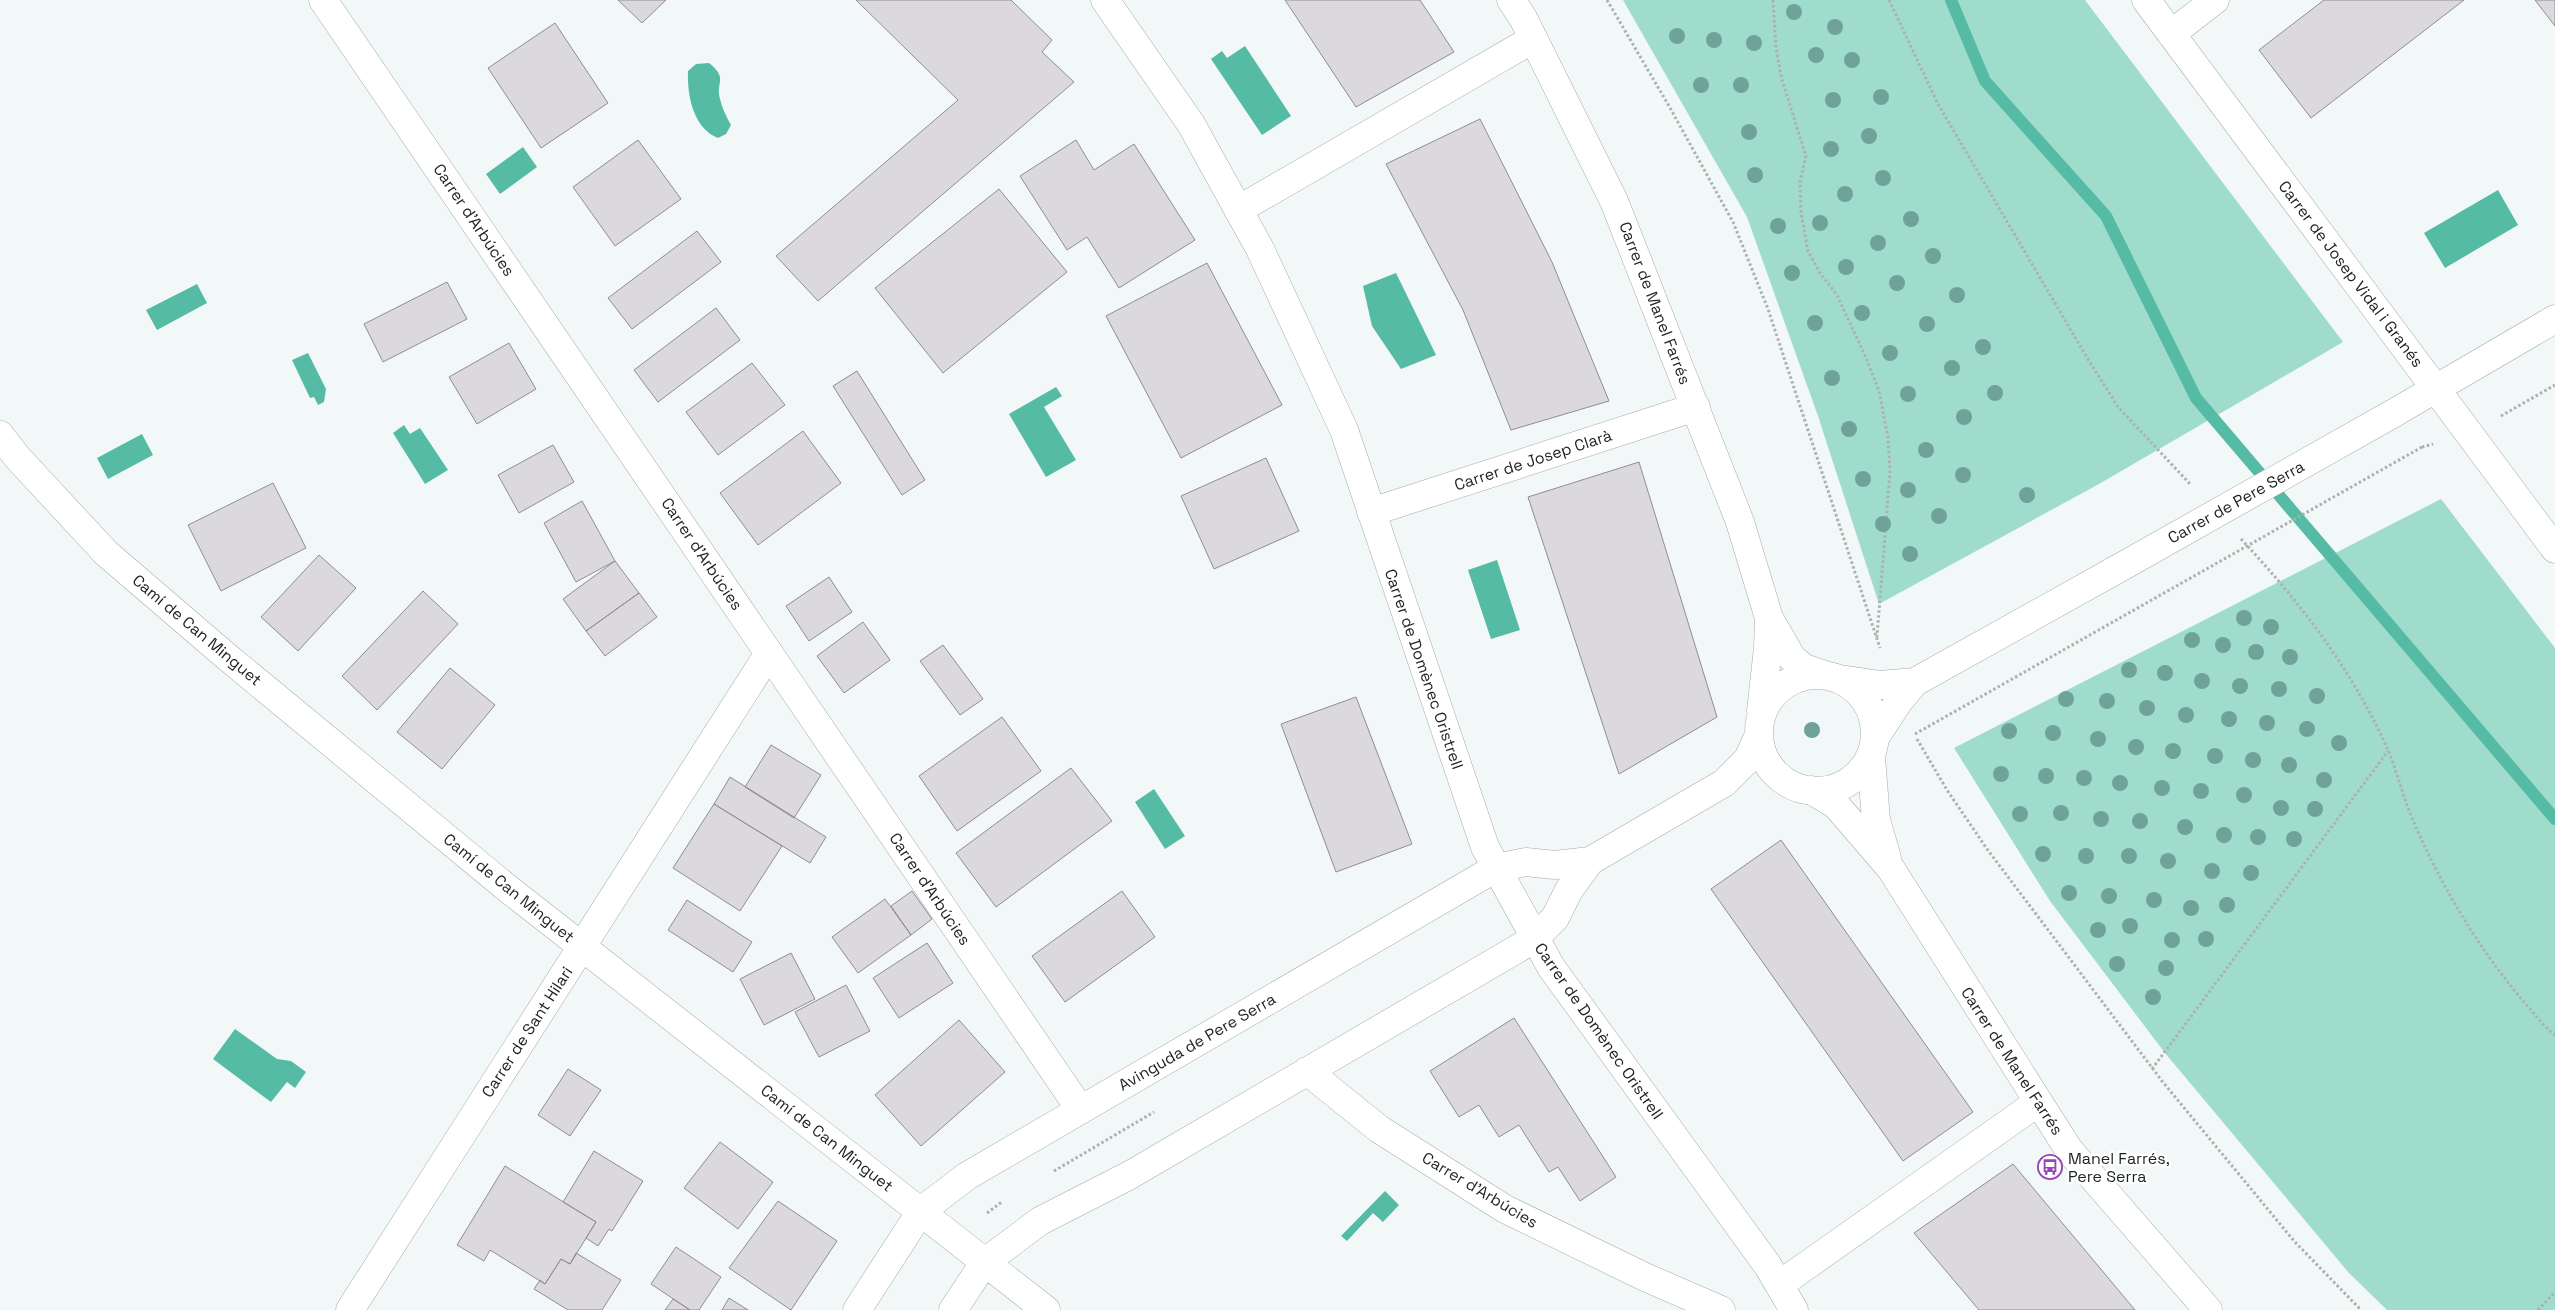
<svg xmlns="http://www.w3.org/2000/svg" width="2555" height="1310" viewBox="0 0 2555 1310" font-family="'Space Grotesk',sans-serif">
<style>
.green{fill:#a0dccc}
.water{fill:#55bba4}
.lines{fill:none;stroke-linecap:round;stroke-linejoin:round}
.stream{stroke:#55bba4;stroke-width:12}
.building{fill:#dcd9de;stroke:#908d91}
.minor-casing{stroke:#a6abaa;stroke-width:29}
.path{stroke:#acb1b0;stroke-width:3;stroke-dasharray:2.5 2.5;stroke-linecap:butt}
.minor{stroke:#fff;stroke-width:28}
.minor-bridge-casing{stroke:#a6abaa;stroke-width:29;stroke-linecap:butt}
.path-bridge{stroke:#acb1b0;stroke-width:3;stroke-dasharray:2.5 2.5;stroke-linecap:butt}
.minor-bridge{stroke:#fff;stroke-width:28}
.tree{fill:#6fa39a}
.labels{text-anchor:middle;dominant-baseline:central;stroke-width:5;stroke-linejoin:round;paint-order:stroke}
.street-label{font-size:16px;fill:#1f2121;stroke:#fff}
.poi-label{font-size:16px;fill:#1f2121;stroke:#fff;text-anchor:start}
</style>
<rect width="100%" height="100%" fill="#f2f8f7"/>
<!-- green -->
<path class="green" d="M1623 0H2085L2343 342 2099 484 1879 604 1818 416 1747 217Z
M2441 499 2555 648V1310H2387L2349 1273 2165 1053 2050 901 1954 748Z"/>
<!-- water -->
<path class="water" d="M1245 46 1291 116 1262 135 1211 59 1222 51 1227 58Z
M709 63C729 79 715 82 720 99 722 108 726 116 731 125L726 134 718 138C693 128 687 95 688 71L696 64Z
M523 147 537 167 500 194 486 174Z
M2498 190 2518 225 2445 268 2424 233Z
M1396 273 1436 355 1401 369 1372 326 1363 286Z
M197 284 207 303 157 330 146 310Z
M308 353 326 389 324 402 318 405 314 397 310 398 292 360Z
M1056 387 1062 396 1044 407 1076 460 1046 477 1009 414Z
M404 425 410 434 420 428 448 470 425 484 393 433Z
M142 434 153 455 108 479 97 458Z
M1497 560 1520 630 1491 639 1468 570Z
M1154 789 1185 836 1165 849 1135 802Z
M235 1029 277 1059 291 1061 306 1072 295 1088 287 1082 271 1102 213 1059Z
M1385 1191 1399 1205 1383 1222 1373 1213 1347 1241 1341 1236Z"/>
<g class="lines">
<!-- stream -->
<path class="stream" d="M1951 0 1985 81 2106 216 2196 398 2555 819"/>
</g>
<!-- building -->
<path class="building" d="M618 0H666L642 23Z
M856 0H1011L1052 40 1042 52 1074 82 818 301 776 256 958 100Z
M1285 0H1420L1454 52 1356 107Z
M2324 0H2464L2311 118 2259 50Z
M2535 0H2555V26Z
M555 23 608 103 541 148 488 68Z
M1480 119 1552 262 1609 401 1511 430 1463 310 1386 164Z
M638 140 681 199 615 246 573 187Z
M1076 140 1094 170 1134 144 1195 240 1119 288 1087 237 1067 250 1020 176Z
M999 189 1067 272 943 373 875 288Z
M697 231 721 262 632 329 608 298Z
M1207 263 1282 405 1181 458 1106 316Z
M447 282 467 319 383 362 364 324Z
M716 308 740 340 658 402 634 370Z
M509 343 536 389 477 424 449 377Z
M752 363 785 405 718 455 686 412Z
M857 371 925 480 902 495 833 386Z
M803 431 841 483 758 545 720 493Z
M553 445 574 482 519 513 498 475Z
M1266 458 1299 531 1214 569 1181 496Z
M1639 462 1717 717 1619 774 1528 497Z
M273 483 306 548 221 591 188 525Z
M582 501 615 561 576 582 544 523Z
M319 555 356 588 298 651 261 617Z
M615 561 639 593 586 631 563 599Z
M829 577 852 612 809 641 786 606Z
M423 591 458 624 377 710 342 676Z
M639 593 657 617 605 656 586 631Z
M863 622 890 660 844 693 817 656Z
M943 645 983 699 960 715 920 661Z
M450 668 495 705 442 769 397 732Z
M1356 697 1412 844 1336 872 1281 724Z
M1002 717 1041 771 957 831 919 776Z
M771 745 821 775 794 818 745 787Z
M1071 768 1112 821 996 907 956 853Z
M730 777 826 837 810 863 714 804Z
M714 804 782 846 740 911 673 868Z
M1781 840 1973 1112 1903 1161 1711 889Z
M912 891 932 919 911 935 891 906Z
M1122 891 1155 937 1065 1002 1032 956Z
M885 899 911 935 858 973 832 937Z
M687 900 752 942 733 972 668 930Z
M927 943 953 983 899 1018 873 978Z
M791 953 815 999 764 1025 740 979Z
M846 985 870 1031 819 1057 795 1012Z
M1514 1018 1616 1177 1580 1201 1558 1167 1549 1172 1519 1125 1499 1137 1479 1105 1459 1117 1430 1071Z
M959 1020 1005 1072 921 1146 875 1095Z
M568 1069 601 1090 570 1136 538 1115Z
M720 1142 773 1182 738 1229 684 1188Z
M594 1151 643 1181 612 1231 609 1229 598 1246 586 1238 596 1222 563 1202Z
M2013 1164 2135 1310H1979L1914 1233Z
M505 1166 596 1222 570 1264 561 1259 545 1284 490 1250 484 1261 457 1245Z
M778 1201 837 1241 791 1310 729 1268Z
M676 1247 721 1277 699 1310H690L651 1284Z
M576 1253 621 1280 602 1310H568L534 1289 540 1280 545 1284 561 1259 570 1264Z
M729 1298 748 1310H722Z
M673 1299 690 1310H665Z"/>
<g class="lines">
<defs>
<path id="minor" d="M323 0 1080 1109
M1105 0 1191 124 1260 249 1344 430 1485 847 1551 967 1768 1266 1794 1310
M1511 0 1523 18 1614 201 1740 522 1769 618 1792 658 1804 668 1825 675
M2146 0 2555 549
M2171 34 2215 0
M1238 210 1533 39
M2394 413 2555 319
M0 435 17 457 106 553 226 656 507 888 1046 1310
M1371 512 1696 407
M1759 733a58 58 0 1 1 116 0a58 58 0 1 1-116 0Z
M1840 679 1880 685 1915 682
M1761 711 1768 648 1769 618
M1876 736 1899 701 1915 682 2114 571
M1871 757 1876 820 1887 858
M1811 790 1836 805 1891 869 2069 1150 2208 1310
M1307 1071 1379 1129 1505 1209 1647 1278 1721 1310
M1779 1285 2037 1103
M350 1310 769 653
M857 1310 921 1211 967 1176 1496 868 1526 862 1555 865 1590 861 1724 783 1748 759 1758 737
M953 1310 984 1263 1040 1221 1130 1175 1534 939 1555 918 1569 890 1590 861"/>
</defs>
<!-- minor casing -->
<use href="#minor" class="minor-casing"/>
<!-- path -->
<path class="path" d="M1607 0 1669 106 1733 222 1768 309 1880 648
M1773 0 1776 49 1782 80 1806 156 1800 182 1801 213 1808 251 1820 273 1837 295 1867 360 1879 391 1888 438 1890 471 1877 637
M1889 0 1938 104 2086 356 2118 407 2191 485
M2501 416 2555 385
M2422 447 2433 444
M2241 539C2300 602 2353 671 2388 750 2398 774 2404 801 2415 825 2443 889 2479 949 2524 1002 2534 1013 2543 1026 2555 1035
M1917 739 1947 790 1987 849 2162 1081 2294 1241 2361 1310
M2152 1069 2388 751
M1054 1171 1154 1112
M987 1213 1003 1201
M2538 1310 2555 1292"/>
<!-- minor -->
<use href="#minor" class="minor"/>
<defs>
<path id="minor-bridge" d="M2114 571 2394 413"/>
</defs>
<!-- minor-bridge casing -->
<use href="#minor-bridge" class="minor-bridge-casing"/>
<!-- path-bridge -->
<path class="path-bridge" d="M1915 734 2422 447"/>
<!-- minor-bridge -->
<use href="#minor-bridge" class="minor-bridge"/>
</g>
<!-- trees -->
<g class="tree">
<circle cx="1794" cy="12" r="8"/>
<circle cx="1835" cy="27" r="8"/>
<circle cx="1677" cy="36" r="8"/>
<circle cx="1714" cy="40" r="8"/>
<circle cx="1754" cy="43" r="8"/>
<circle cx="1816" cy="55" r="8"/>
<circle cx="1852" cy="60" r="8"/>
<circle cx="1701" cy="85" r="8"/>
<circle cx="1741" cy="85" r="8"/>
<circle cx="1881" cy="97" r="8"/>
<circle cx="1833" cy="100" r="8"/>
<circle cx="1749" cy="132" r="8"/>
<circle cx="1869" cy="136" r="8"/>
<circle cx="1831" cy="149" r="8"/>
<circle cx="1755" cy="175" r="8"/>
<circle cx="1883" cy="178" r="8"/>
<circle cx="1845" cy="194" r="8"/>
<circle cx="1911" cy="219" r="8"/>
<circle cx="1820" cy="223" r="8"/>
<circle cx="1778" cy="226" r="8"/>
<circle cx="1878" cy="243" r="8"/>
<circle cx="1933" cy="256" r="8"/>
<circle cx="1846" cy="267" r="8"/>
<circle cx="1792" cy="273" r="8"/>
<circle cx="1897" cy="283" r="8"/>
<circle cx="1957" cy="295" r="8"/>
<circle cx="1862" cy="313" r="8"/>
<circle cx="1815" cy="323" r="8"/>
<circle cx="1927" cy="324" r="8"/>
<circle cx="1983" cy="347" r="8"/>
<circle cx="1890" cy="353" r="8"/>
<circle cx="1952" cy="368" r="8"/>
<circle cx="1832" cy="378" r="8"/>
<circle cx="1995" cy="393" r="8"/>
<circle cx="1908" cy="394" r="8"/>
<circle cx="1964" cy="417" r="8"/>
<circle cx="1849" cy="429" r="8"/>
<circle cx="1926" cy="450" r="8"/>
<circle cx="1963" cy="475" r="8"/>
<circle cx="1863" cy="479" r="8"/>
<circle cx="1908" cy="490" r="8"/>
<circle cx="2027" cy="495" r="8"/>
<circle cx="1939" cy="516" r="8"/>
<circle cx="1883" cy="524" r="8"/>
<circle cx="1910" cy="554" r="8"/>
<circle cx="2244" cy="618" r="8"/>
<circle cx="2271" cy="627" r="8"/>
<circle cx="2192" cy="640" r="8"/>
<circle cx="2223" cy="645" r="8"/>
<circle cx="2256" cy="652" r="8"/>
<circle cx="2290" cy="657" r="8"/>
<circle cx="2129" cy="670" r="8"/>
<circle cx="2165" cy="673" r="8"/>
<circle cx="2202" cy="681" r="8"/>
<circle cx="2240" cy="686" r="8"/>
<circle cx="2279" cy="689" r="8"/>
<circle cx="2317" cy="696" r="8"/>
<circle cx="2066" cy="699" r="8"/>
<circle cx="2107" cy="701" r="8"/>
<circle cx="2147" cy="708" r="8"/>
<circle cx="2186" cy="715" r="8"/>
<circle cx="2229" cy="719" r="8"/>
<circle cx="2267" cy="723" r="8"/>
<circle cx="2307" cy="729" r="8"/>
<circle cx="1812" cy="730" r="8"/>
<circle cx="2009" cy="731" r="8"/>
<circle cx="2053" cy="733" r="8"/>
<circle cx="2098" cy="739" r="8"/>
<circle cx="2339" cy="743" r="8"/>
<circle cx="2136" cy="747" r="8"/>
<circle cx="2173" cy="751" r="8"/>
<circle cx="2215" cy="756" r="8"/>
<circle cx="2253" cy="760" r="8"/>
<circle cx="2289" cy="765" r="8"/>
<circle cx="2001" cy="774" r="8"/>
<circle cx="2046" cy="776" r="8"/>
<circle cx="2084" cy="778" r="8"/>
<circle cx="2324" cy="780" r="8"/>
<circle cx="2120" cy="783" r="8"/>
<circle cx="2162" cy="788" r="8"/>
<circle cx="2201" cy="791" r="8"/>
<circle cx="2244" cy="795" r="8"/>
<circle cx="2281" cy="808" r="8"/>
<circle cx="2315" cy="809" r="8"/>
<circle cx="2061" cy="813" r="8"/>
<circle cx="2020" cy="814" r="8"/>
<circle cx="2101" cy="819" r="8"/>
<circle cx="2140" cy="821" r="8"/>
<circle cx="2185" cy="827" r="8"/>
<circle cx="2224" cy="835" r="8"/>
<circle cx="2258" cy="837" r="8"/>
<circle cx="2294" cy="839" r="8"/>
<circle cx="2043" cy="854" r="8"/>
<circle cx="2086" cy="856" r="8"/>
<circle cx="2129" cy="856" r="8"/>
<circle cx="2168" cy="861" r="8"/>
<circle cx="2212" cy="871" r="8"/>
<circle cx="2251" cy="873" r="8"/>
<circle cx="2069" cy="893" r="8"/>
<circle cx="2109" cy="896" r="8"/>
<circle cx="2154" cy="900" r="8"/>
<circle cx="2227" cy="905" r="8"/>
<circle cx="2191" cy="908" r="8"/>
<circle cx="2130" cy="926" r="8"/>
<circle cx="2098" cy="930" r="8"/>
<circle cx="2206" cy="939" r="8"/>
<circle cx="2172" cy="940" r="8"/>
<circle cx="2117" cy="964" r="8"/>
<circle cx="2166" cy="968" r="8"/>
<circle cx="2153" cy="997" r="8"/>
</g>
<!-- icons -->
<defs>
<symbol id="bus-ring" viewBox="-11 -11 22 22"><circle r="9.5" fill="#fff" stroke="#9646b6" stroke-width="1.5"/><path d="M-5-6H5V4H4V6H2V4H-2V6H-4V4H-5ZM-3.5-4V0h7V-4ZM-3.5 1.2v1.5H-2V1.2ZM2 1.2v1.5H3.5V1.2Z" fill="#9646b6"/></symbol>
</defs>
<g fill-rule="evenodd">
<use href="#bus-ring" x="2036" y="1153" width="28" height="28"/>
</g>
<g class="labels">
<!-- street labels -->
<g class="street-label">
<text transform="translate(474 220) rotate(56)">Carrer d'Arbúcies</text>
<text transform="translate(2351 274) rotate(53)">Carrer de Josep Vidal i Granés</text>
<text transform="translate(1655 303) rotate(69)">Carrer de Manel Farrés</text>
<text transform="translate(1533 460) rotate(-18)">Carrer de Josep Clarà</text>
<text transform="translate(2236 502) rotate(-29)">Carrer de Pere Serra</text>
<text transform="translate(702 554) rotate(56)">Carrer d'Arbúcies</text>
<text transform="translate(197 630) rotate(40)">Camí de Can Minguet</text>
<text transform="translate(1424 669) rotate(71)">Carrer de Domènec Oristrell</text>
<text transform="translate(509 888) rotate(39)">Camí de Can Minguet</text>
<text transform="translate(930 889) rotate(56)">Carrer d'Arbúcies</text>
<text transform="translate(1599 1031) rotate(55)">Carrer de Domènec Oristrell</text>
<text transform="translate(527 1032) rotate(-57)">Carrer de Sant Hilari</text>
<text transform="translate(1197 1042) rotate(-30)">Avinguda de Pere Serra</text>
<text transform="translate(2012 1061) rotate(57)">Carrer de Manel Farrés</text>
<text transform="translate(827 1138) rotate(38)">Camí de Can Minguet</text>
<text transform="translate(1480 1190) rotate(31)">Carrer d'Arbúcies</text>
</g>
<!-- poi labels -->
<g class="poi-label">
<text x="2068" y="1158">Manel Farrés,<tspan x="2068" dy="18">Pere Serra</tspan></text>
</g>
</g>
</svg>
